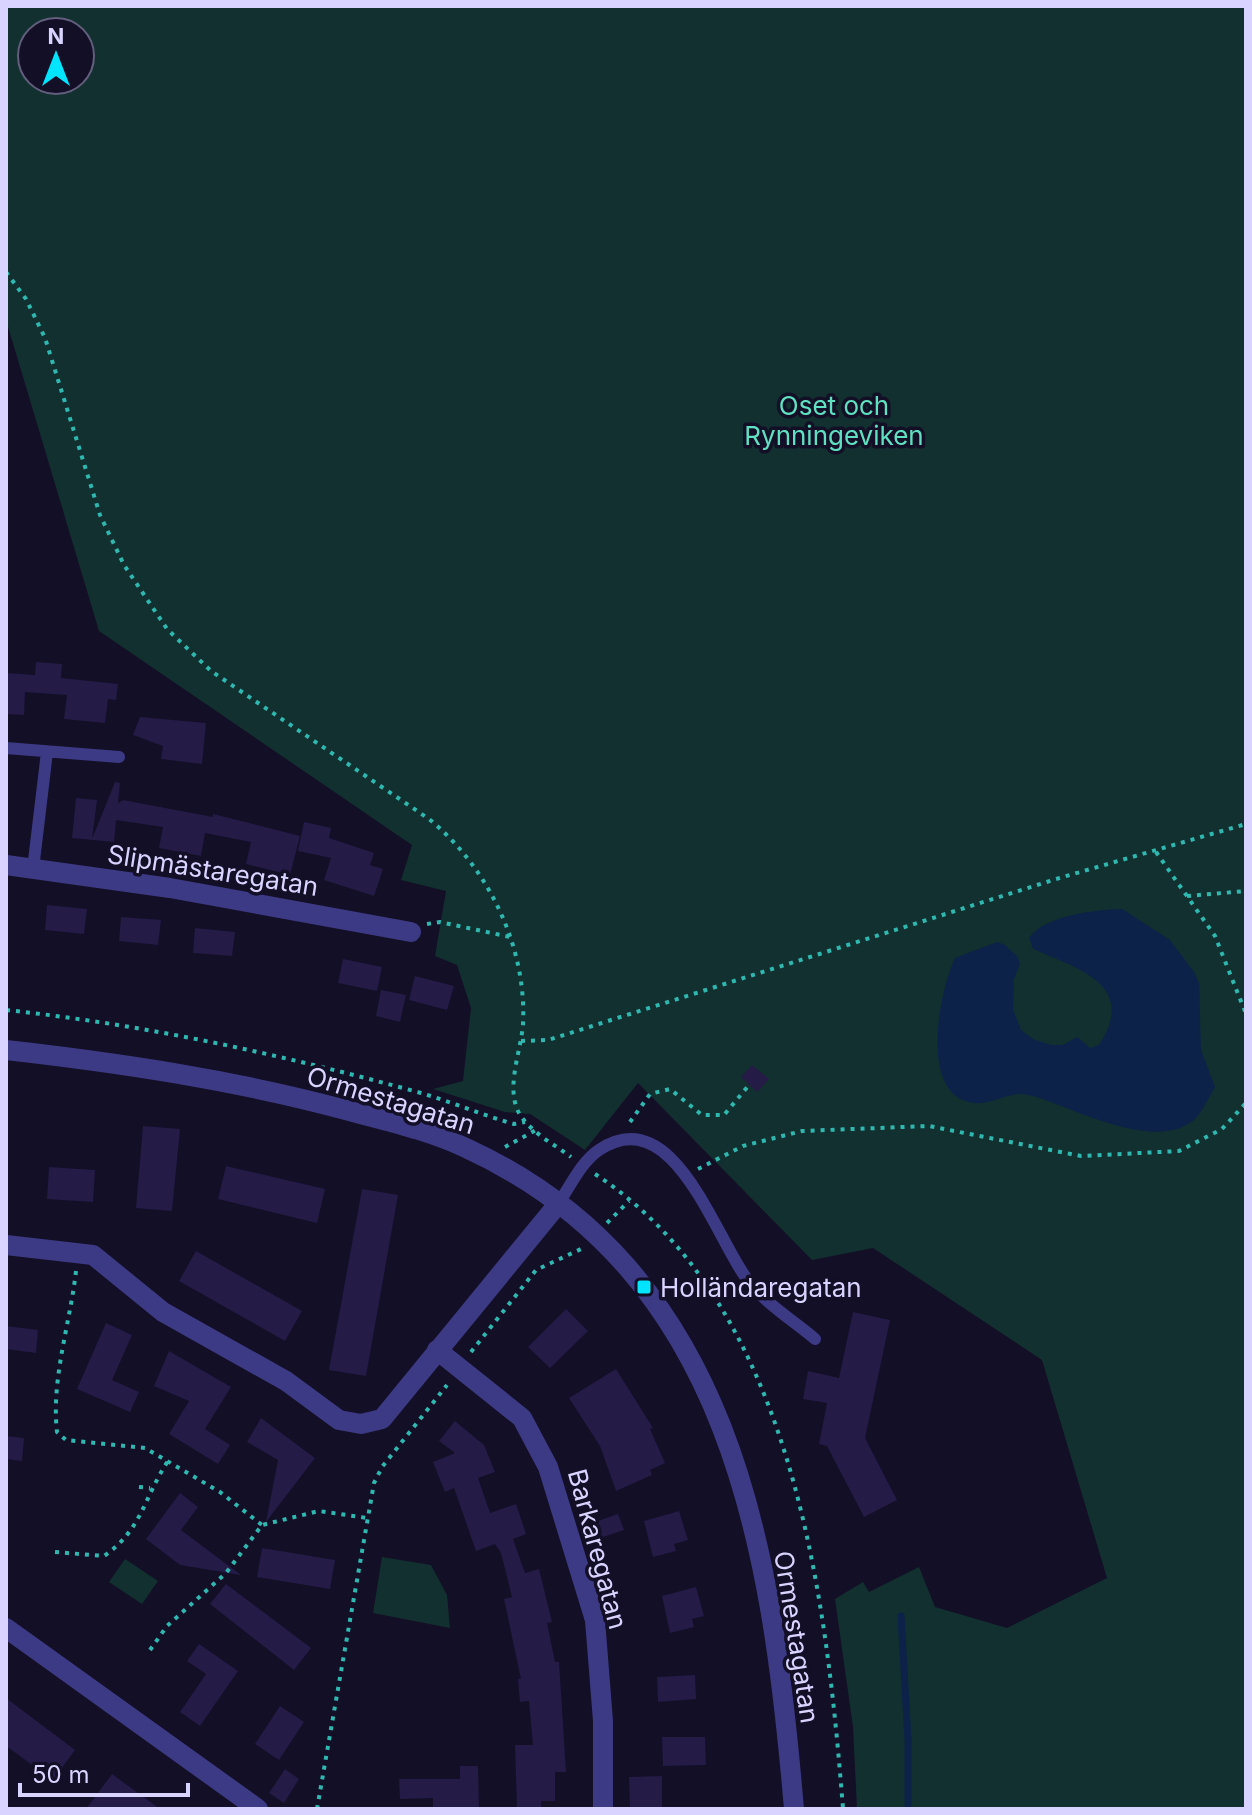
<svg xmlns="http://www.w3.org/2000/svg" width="1252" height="1815" viewBox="0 0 1252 1815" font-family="Inter,sans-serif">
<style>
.green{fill:#12302f;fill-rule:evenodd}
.water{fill:#0c2248}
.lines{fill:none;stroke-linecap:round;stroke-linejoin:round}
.stream{stroke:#0c2248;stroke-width:7}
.building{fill:#241b47}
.path{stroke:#2fb8b0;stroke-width:4;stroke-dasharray:4 6;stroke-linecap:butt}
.service{stroke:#3d3a85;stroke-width:12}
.minor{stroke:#3d3a85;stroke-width:20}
.tertiary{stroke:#3d3a85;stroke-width:20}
.poi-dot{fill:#00e5ff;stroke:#130f26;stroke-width:3}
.labels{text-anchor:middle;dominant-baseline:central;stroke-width:7;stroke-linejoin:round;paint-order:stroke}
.park-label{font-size:26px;fill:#5fe0c0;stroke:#130f26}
.street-label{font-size:26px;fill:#d9d4ff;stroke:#130f26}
.poi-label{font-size:26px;fill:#d9d4ff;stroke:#130f26;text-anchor:start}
</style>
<rect width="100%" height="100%" fill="#130f26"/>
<!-- green -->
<path class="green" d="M6 6H1246V1809H857L853 1727 835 1599 863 1582 869 1592 919 1567 935 1607 1007 1628 1107 1578 1042 1360 873 1248 812 1260 638 1083 585 1150 530 1114 505 1112 433 1089 463 1081 471 1008 457 965 435 956 446 891 401 880 412 845 99 631 6 320ZM32 32H80V80H32Z
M382 1557 431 1565 447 1595 450 1628 373 1613Z
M125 1559 158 1581 142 1604 109 1582Z"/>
<!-- water -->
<path class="water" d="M1122 909 1170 940 1194 972 1199 983 1201 1050 1215 1087C1209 1097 1204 1109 1196 1118 1158 1155 1072 1107 1033 1096 1010 1089 996 1105 974 1103 918 1097 939 992 955 958L997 942 1005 945 1018 957 1020 964 1014 979 1013 1009 1021 1030 1033 1039 1051 1045H1063L1077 1037 1090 1048 1099 1045C1138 985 1079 969 1033 949L1029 938C1045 915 1096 910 1122 909Z"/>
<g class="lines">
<!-- stream -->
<path class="stream" d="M901 1616 908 1740V1809"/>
</g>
<!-- building -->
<path class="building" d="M36 662 62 664 61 678 118 684 116 700 108 699 105 723 64 719 67 695 25 692 24 715 6 714V673L35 675Z
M140 717 206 723 202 764 161 759 163 746 133 735Z
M115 782 120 783 118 803 123 800 213 817V814L300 836 290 875 246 864 251 842 205 833 201 856 159 848 163 827 116 820 114 842 72 838 76 798 97 800 92 839Z
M304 822 331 828 329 838 374 853 370 865 383 869 374 896 324 880 331 858 298 851Z
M47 905 87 909 84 934 45 930Z
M121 917 161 920 158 945 119 941Z
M195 928 235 932 232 956 193 953Z
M343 959 382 967 377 991 338 983Z
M415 976 454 986 447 1010 409 1000Z
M381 990 406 995 400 1022 376 1016Z
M752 1065 769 1079 757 1092 741 1077Z
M143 1126 180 1129 172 1211 136 1208Z
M226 1166 325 1189 317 1223 218 1199Z
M49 1167 95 1170 93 1202 47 1199Z
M362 1189 398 1195 366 1376 329 1370Z
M196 1251 302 1311 285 1341 179 1281Z
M566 1309 588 1331 550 1368 528 1347Z
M853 1312 890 1320 865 1438 897 1500 864 1517 827 1446 819 1444 827 1403 803 1399 808 1371 839 1378Z
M106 1323 132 1335 112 1380 139 1392 130 1412 77 1389Z
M6 1326 38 1330 36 1353 6 1349Z
M169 1351 231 1387 205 1429 230 1445 218 1464 169 1434 189 1401 154 1386Z
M616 1369 653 1428 650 1429 665 1463 650 1470 652 1475 616 1491 600 1446 569 1398Z
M261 1418 315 1458 266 1522 278 1460 247 1442Z
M455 1421 484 1445 495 1472 478 1478 490 1513 516 1504 526 1534 513 1539 525 1573 539 1569 552 1622 547 1623 555 1662H559L566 1772H555V1801H541V1809H517L515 1745H533L529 1701 520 1702 518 1679H521L504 1599 512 1597 501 1553 495 1544 476 1551 454 1488 445 1492 433 1462 455 1453 439 1441Z
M6 1436 24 1438 22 1461 6 1459Z
M180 1493 198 1507 181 1530 241 1575 180 1565 146 1539Z
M679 1511 688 1540 674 1544 676 1551 653 1557 644 1521Z
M618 1514 624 1530 597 1539 592 1523Z
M262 1548 335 1560 330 1589 257 1577Z
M226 1584 311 1648 294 1670 210 1604Z
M696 1587 704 1616 692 1619 694 1627 670 1633 662 1596Z
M199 1644 238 1671 200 1726 180 1712 206 1674 187 1661Z
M695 1675 696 1699 658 1702 657 1677Z
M6 1698 75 1750 53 1780 6 1746Z
M280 1706 304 1722 279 1760 255 1744Z
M662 1737H705L706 1765 663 1766Z
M460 1766H478L479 1809H433V1798L400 1799 399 1779H460Z
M285 1769 299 1779 284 1803 269 1793Z
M112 1774 160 1809H86Z
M662 1776V1809H630L629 1777Z"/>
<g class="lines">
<!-- path -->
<path class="path" d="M6 272 26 299 45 338 100 515 124 565 167 629 211 671 429 819C488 867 527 947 523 1024 521 1051 507 1083 517 1109 526 1130 554 1144 571 1157
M1156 852 1215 936 1246 1014
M1187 896 1246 891
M427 924 440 922 510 937
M6 1010C147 1025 284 1055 421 1093 452 1102 482 1115 514 1124L525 1122
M521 1041 548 1040 1056 879 1246 824
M630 1122 650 1094 670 1089 702 1115H724L749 1085
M505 1147 536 1130
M698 1169 743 1146 802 1131 929 1126 1081 1156 1179 1151 1222 1129 1246 1103
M595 1174C793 1304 826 1593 843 1809
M607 1223 629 1201
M76 1271C70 1324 51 1379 57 1432L66 1440 145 1448 220 1492 262 1525
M471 1352 536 1270 581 1249
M139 1487 150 1488
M55 1552 104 1556C142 1530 144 1497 168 1461
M150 1650 167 1626 226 1573 262 1525 319 1511 367 1518
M317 1809 374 1483 382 1467 447 1385"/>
<!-- service -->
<path class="service" d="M6 748 119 757
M33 869 47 752
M558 1204C570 1187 581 1162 599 1150 677 1098 717 1248 754 1288 771 1307 795 1322 815 1339"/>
<!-- minor -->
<path class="minor" d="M6 865 170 888 411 932
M6 1245 93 1255 163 1312 286 1381 339 1420 361 1424 382 1419 558 1204
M437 1350 522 1418 548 1467 595 1620 603 1721V1809
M6 1628 258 1809"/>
<!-- tertiary -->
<path class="tertiary" d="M6 1050C121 1063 234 1080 346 1110 386 1121 428 1130 466 1148 732 1270 772 1549 794 1809"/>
</g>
<!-- markers -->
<rect class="poi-dot" x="636" y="1279" width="16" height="16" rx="4"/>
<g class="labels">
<!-- park labels -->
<g class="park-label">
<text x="834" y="405">Oset och<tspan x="834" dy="30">Rynningeviken</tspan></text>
</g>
<!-- street labels -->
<g class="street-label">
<text transform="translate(213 870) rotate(9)">Slipmästaregatan</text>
<text transform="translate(391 1100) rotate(17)">Ormestagatan</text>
<text transform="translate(598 1549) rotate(75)">Barkaregatan</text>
<text transform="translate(797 1637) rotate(81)">Ormestagatan</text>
</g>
<!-- poi labels -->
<g class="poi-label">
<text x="660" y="1287">Holländaregatan</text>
</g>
</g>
<!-- border -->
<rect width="1252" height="1815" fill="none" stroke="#d9d4ff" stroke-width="16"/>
<!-- north arrow -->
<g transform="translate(56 56)"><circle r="38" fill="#130f26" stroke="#625e7d" stroke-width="2"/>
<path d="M0-6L14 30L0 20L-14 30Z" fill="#00e5ff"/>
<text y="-12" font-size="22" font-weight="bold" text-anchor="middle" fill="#d9d4ff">N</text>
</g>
<!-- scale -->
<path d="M20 1783v12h168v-12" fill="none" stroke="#d9d4ff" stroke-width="4"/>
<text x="32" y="1783" font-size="24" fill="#d9d4ff" stroke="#130f26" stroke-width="6" paint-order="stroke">50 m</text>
</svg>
